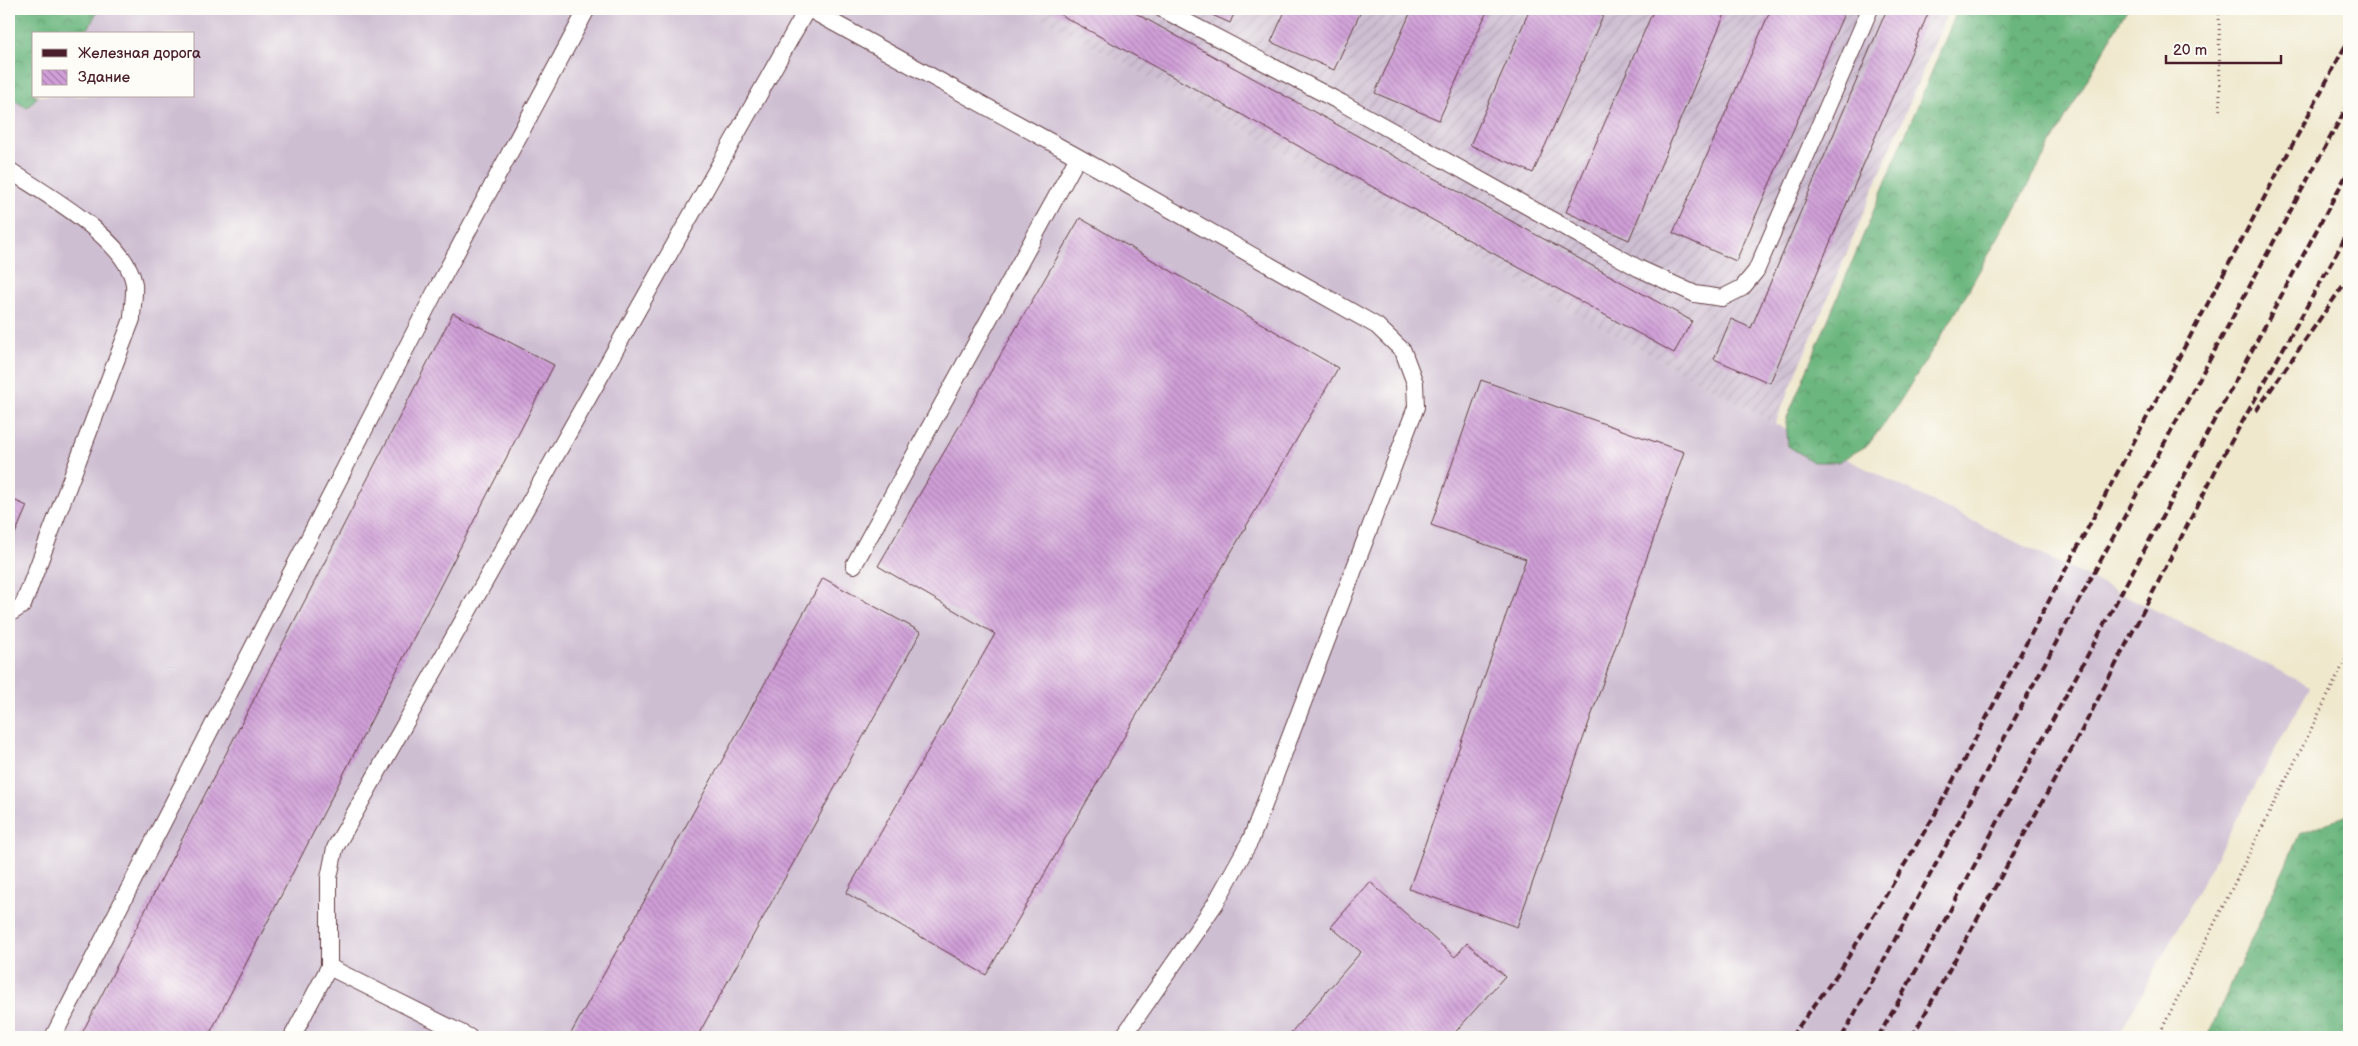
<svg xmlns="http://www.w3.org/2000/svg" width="2358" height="1046" viewBox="0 0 2358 1046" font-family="'Balsamiq Sans',sans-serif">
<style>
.industrial{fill:url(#industrial-furrows)}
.railway{fill:#cebed2;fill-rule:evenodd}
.forest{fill:url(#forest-crowns);stroke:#5a6a54}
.building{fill:url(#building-back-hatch)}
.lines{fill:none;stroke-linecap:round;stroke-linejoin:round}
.service-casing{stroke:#633d43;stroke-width:18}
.path{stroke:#633d43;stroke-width:3;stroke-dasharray:1 4;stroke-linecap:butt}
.service{stroke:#fff;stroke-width:16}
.rail{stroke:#4a1f2b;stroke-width:4;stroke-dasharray:8 4;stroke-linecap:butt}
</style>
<defs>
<pattern id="industrial-furrows" width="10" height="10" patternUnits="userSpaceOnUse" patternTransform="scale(1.25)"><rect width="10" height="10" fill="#cebed2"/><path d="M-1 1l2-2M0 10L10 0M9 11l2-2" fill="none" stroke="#b2a3b4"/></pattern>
<pattern id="forest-crowns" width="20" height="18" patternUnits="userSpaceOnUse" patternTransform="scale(1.25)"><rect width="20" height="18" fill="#6bb67e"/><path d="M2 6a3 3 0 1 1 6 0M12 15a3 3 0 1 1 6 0" fill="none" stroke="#5a9367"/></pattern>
<pattern id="building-back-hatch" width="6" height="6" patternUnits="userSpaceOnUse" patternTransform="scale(1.25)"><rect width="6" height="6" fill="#cf9ed7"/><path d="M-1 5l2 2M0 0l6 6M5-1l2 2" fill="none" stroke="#aa80af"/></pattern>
</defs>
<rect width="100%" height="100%" fill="#fdfcf7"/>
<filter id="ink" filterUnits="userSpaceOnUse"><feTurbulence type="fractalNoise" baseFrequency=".02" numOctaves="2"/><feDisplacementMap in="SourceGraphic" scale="10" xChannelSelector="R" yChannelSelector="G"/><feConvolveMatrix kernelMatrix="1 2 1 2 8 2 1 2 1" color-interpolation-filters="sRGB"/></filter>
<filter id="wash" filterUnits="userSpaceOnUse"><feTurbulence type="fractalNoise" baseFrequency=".0096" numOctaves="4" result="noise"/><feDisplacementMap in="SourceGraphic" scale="20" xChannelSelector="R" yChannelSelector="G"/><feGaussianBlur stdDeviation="1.12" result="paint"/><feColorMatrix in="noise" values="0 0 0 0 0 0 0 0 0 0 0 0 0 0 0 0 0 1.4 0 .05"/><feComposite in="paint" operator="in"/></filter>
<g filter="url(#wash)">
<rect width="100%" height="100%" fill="#efe8cd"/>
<!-- industrial -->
<path class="industrial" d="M1025 9H1949L1775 424Z"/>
<!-- railway -->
<path class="railway" d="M9 9H1025L1775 424 2310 686 2118 1037H9ZM34 34H194V96H34Z"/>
<!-- forest -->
<path class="forest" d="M9 9H99L85 34H34V96H38L27 108 9 97Z
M1958 9H2127L1955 314 1897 406 1868 445 1838 462H1813L1788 446 1786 420Z
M2349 815V1037H2207L2300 833Z"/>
<g id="blocks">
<!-- building -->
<path class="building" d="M1050 9H1128L1692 321 1674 353Z
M1199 9H1236L1230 23Z
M1286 9H1362L1334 70 1271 42Z
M1412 9H1488L1439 120 1375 93Z
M1530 9H1606L1533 173 1470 145Z
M1654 9H1727L1629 240 1566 212Z
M1771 9H1846L1736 261 1673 233Z
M1887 9H1930L1770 383 1714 359 1731 319 1751 328Z
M1080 218 1338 368 986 975 846 893 995 634 878 566Z
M453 313 554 365 269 919 208 1037H80Z
M1481 380 1684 452 1517 927 1409 889 1526 559 1431 525Z
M9 498 27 506 9 548Z
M823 578 921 632 697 1037H569Z
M1370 882 1455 957 1467 943 1505 976 1451 1037H1287L1361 952 1331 927Z"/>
</g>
</g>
<g filter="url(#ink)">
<use href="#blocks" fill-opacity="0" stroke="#633d43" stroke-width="1"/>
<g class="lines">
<defs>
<path id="service" d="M809 9 1078 157 1377 326 1403 351 1415 383 1416 407 1251 839 1215 904 1123 1037
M1162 9 1342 103 1638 268 1695 294 1722 298 1742 288 1756 271 1870 9
M9 170C45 194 127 239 134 284 135 295 132 308 132 319L23 605 9 614
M854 565 1078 157
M329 967 469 1037
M53 1037 434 294 587 9
M292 1037 329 967V878L335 848 807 9"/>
</defs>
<!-- service casing -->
<use href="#service" class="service-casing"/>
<!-- path -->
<path class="path" d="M2219 9 2220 110
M2158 1037 2349 653"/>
<!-- service -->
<use href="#service" class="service"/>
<!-- rail -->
<path class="rail" d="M2256 411 2349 277
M1791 1037 1841 969 1934 816 2349 39
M1842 1037 2349 103
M1878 1037 1946 918 2349 170
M1912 1037 2081 732 2221 460 2349 231"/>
</g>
</g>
<!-- margin -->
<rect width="2358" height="1046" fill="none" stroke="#fdfcf7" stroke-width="30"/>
<!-- legend -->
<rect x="32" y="32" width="162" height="65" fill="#fdfcf7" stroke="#b5a4a5"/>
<rect x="42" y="49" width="25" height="8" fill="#4a1f2b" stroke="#b5a4a5"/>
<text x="78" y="58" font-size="15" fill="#4a1f2b">Железная дорога</text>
<rect x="42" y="70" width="25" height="15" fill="url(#building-back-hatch)" stroke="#b5a4a5"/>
<text x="78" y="82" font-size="15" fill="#4a1f2b">Здание</text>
<!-- scale -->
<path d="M2166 55v8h115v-8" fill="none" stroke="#4a1f2b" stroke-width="2.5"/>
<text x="2173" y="55" font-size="15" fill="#4a1f2b" stroke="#fdfcf7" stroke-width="4" paint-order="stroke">20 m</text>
</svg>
